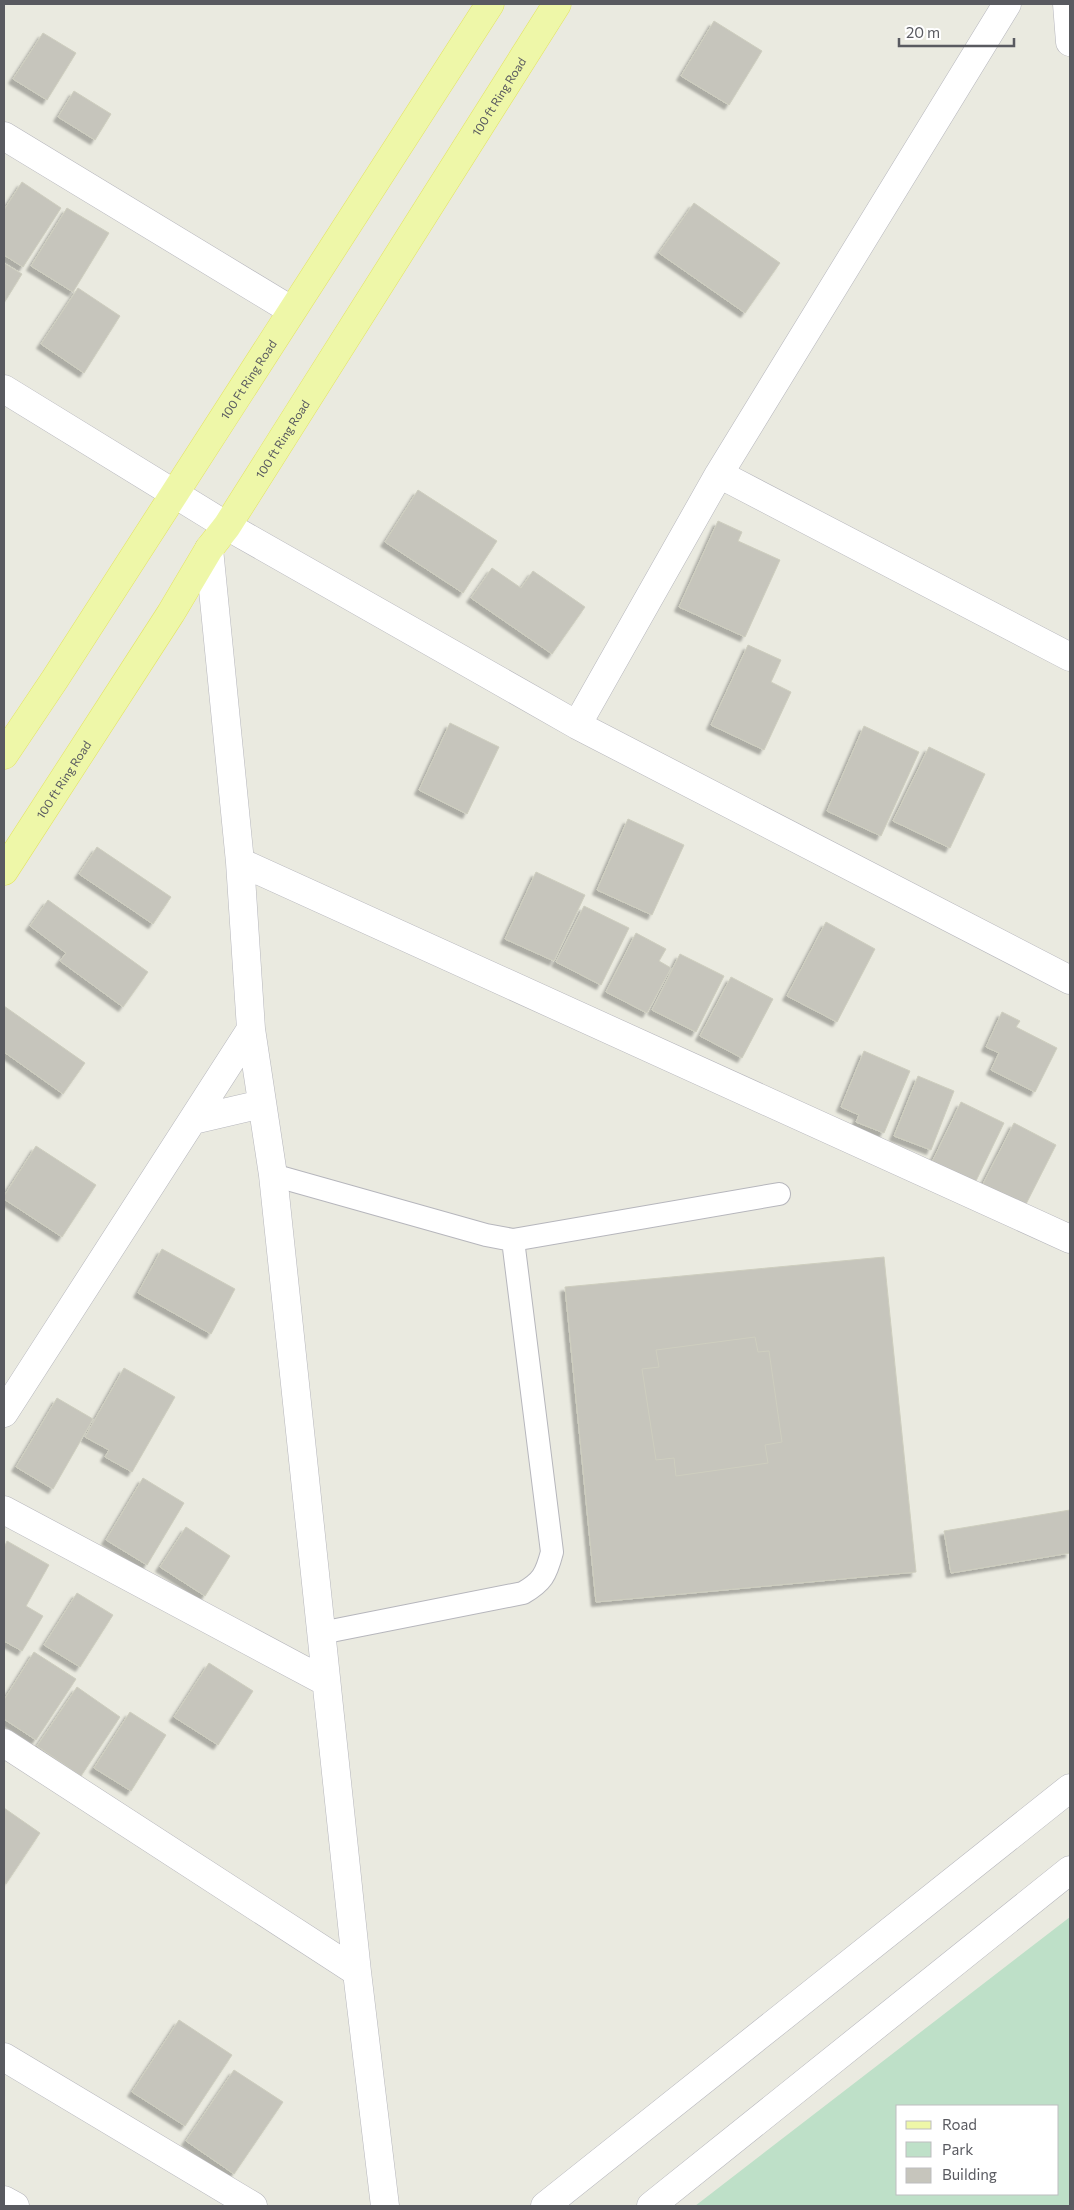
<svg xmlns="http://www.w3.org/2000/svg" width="1074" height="2210" viewBox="0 0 1074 2210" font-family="Commissioner,sans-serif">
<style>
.green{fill:#bee0c8;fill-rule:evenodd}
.building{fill:#c6c5bc;stroke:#cecebf;filter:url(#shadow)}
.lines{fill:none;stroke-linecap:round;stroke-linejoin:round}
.service-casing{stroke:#b6b6bc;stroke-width:24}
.minor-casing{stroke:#b6b6bc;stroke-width:29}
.primary-casing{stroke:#e4e45f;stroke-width:29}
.service{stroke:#fff;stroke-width:22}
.minor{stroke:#fff;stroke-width:28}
.primary{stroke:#eef7a8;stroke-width:28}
.labels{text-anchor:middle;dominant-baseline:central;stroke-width:4;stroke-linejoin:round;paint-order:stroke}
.street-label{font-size:12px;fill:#595a60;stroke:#fff}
</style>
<defs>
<filter id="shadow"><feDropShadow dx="-4.5" dy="4.5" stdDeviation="1" flood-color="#0004"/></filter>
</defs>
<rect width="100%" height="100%" fill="#eaeae0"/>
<!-- green -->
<path class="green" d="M1070 1917V2206H695ZM898 2106H1058V2194H898Z"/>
<!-- building -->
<path class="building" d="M714 21 762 51 729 105 681 76Z
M43 33 76 53 47 100 13 79Z
M74 91 111 114 95 140 58 117Z
M22 182 61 208 23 267 4 255V210Z
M694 203 780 263 745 313 659 253Z
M67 208 109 233 73 292 31 266Z
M4 263 22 274 4 303Z
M78 288 120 316 84 373 41 344Z
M418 490 497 541 463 593 385 542Z
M718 521 742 532 738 541 780 560 745 637 679 607Z
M492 568 521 588 533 571 585 607 552 654 471 598Z
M748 645 781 660 771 682 791 692 764 750 711 725Z
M450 723 499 747 467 814 419 790Z
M864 726 919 752 881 836 827 811Z
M929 747 985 774 950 848 893 821Z
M628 819 684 845 652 915 597 890Z
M97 847 171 897 153 924 79 874Z
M536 872 585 895 554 961 505 939Z
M48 900 148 972 123 1007 60 961 66 953 30 926Z
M584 906 629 928 601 985 556 962Z
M826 922 875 949 837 1022 787 996Z
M636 933 666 949 659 961 671 968 647 1013 606 992Z
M680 954 724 976 696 1032 652 1010Z
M731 977 773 999 742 1058 700 1036Z
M4 1006 85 1063 63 1094 4 1052Z
M1002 1012 1020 1021 1016 1027 1057 1048 1035 1092 991 1070 999 1053 986 1047Z
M864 1051 910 1071 884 1133 856 1122 859 1115 841 1107Z
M918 1076 954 1091 931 1150 894 1136Z
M961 1102 1004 1123 974 1185 931 1164Z
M1014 1123 1056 1145 1025 1206 983 1184Z
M36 1146 96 1185 62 1237 4 1199V1196Z
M162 1249 235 1289 211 1334 138 1293Z
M884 1257 916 1572 596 1602 565 1287Z
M755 1337 758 1352 769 1351 782 1442 765 1445 768 1463 676 1476 674 1458 656 1460 642 1369 659 1367 656 1350Z
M124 1368 175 1397 132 1472 105 1457 109 1450 85 1437Z
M57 1398 93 1419 53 1489 16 1467Z
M143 1478 184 1503 147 1565 106 1540Z
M1070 1510V1553L951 1573 944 1531Z
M186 1527 230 1556 205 1596 160 1567Z
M7 1541 49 1565 26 1606 43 1616 22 1651 4 1641V1548Z
M77 1593 113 1615 80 1667 44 1645Z
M34 1652 76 1679 36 1740 4 1719V1700Z
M209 1663 253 1691 218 1745 174 1717Z
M77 1687 120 1717 81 1776 37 1746Z
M130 1712 166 1735 131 1791 94 1768Z
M4 1808 40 1833 6 1884 4 1882Z
M179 2020 232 2055 185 2126 132 2092Z
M234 2070 283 2102 234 2174 186 2141Z"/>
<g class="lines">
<defs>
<path id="service" d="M273 1175 486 1235 513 1240 779 1194
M321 1633 523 1593C542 1582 546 1575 552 1552L513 1240"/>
<path id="minor" d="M1067 4 1070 42
M4 136 291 310
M4 389 227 526 577 725 1070 980
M719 474 1070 657
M209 549 240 862 251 1029 273 1175 357 1972 385 2206
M577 725 719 474 1007 4
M240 862 1070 1239
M193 1120 262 1104
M4 1413 251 1029
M4 1510 326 1682
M4 1743 357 1972
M4 2057 253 2206
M4 2200 15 2206
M545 2206 1070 1788
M651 2206 1070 1870"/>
<g id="primary">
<path id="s1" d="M4 755 55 679 490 4"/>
<path id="s2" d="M4 871 171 613 209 549 227 526 557 4"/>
</g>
</defs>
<!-- service casing -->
<use href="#service" class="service-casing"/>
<!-- minor casing -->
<use href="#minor" class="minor-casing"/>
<!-- primary casing -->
<use href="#primary" class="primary-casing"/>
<!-- service -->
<use href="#service" class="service"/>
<!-- minor -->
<use href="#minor" class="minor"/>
<!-- primary -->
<use href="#primary" class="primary"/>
</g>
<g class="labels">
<!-- street labels -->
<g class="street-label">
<text stroke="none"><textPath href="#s2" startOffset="919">100 ft Ring Road</textPath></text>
<text stroke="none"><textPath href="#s1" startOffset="448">100 Ft Ring Road</textPath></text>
<text stroke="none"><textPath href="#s2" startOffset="514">100 ft Ring Road</textPath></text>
<text stroke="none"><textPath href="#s2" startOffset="109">100 ft Ring Road</textPath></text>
</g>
</g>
<!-- border -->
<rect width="1074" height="2210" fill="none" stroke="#595a60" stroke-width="10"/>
<!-- legend -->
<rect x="896" y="2105" width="162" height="90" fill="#ffffff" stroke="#bdbdbf"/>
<rect x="906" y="2121" width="25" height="8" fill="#eef7a8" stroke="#bdbdbf"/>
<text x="942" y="2130" font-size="15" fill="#595a60">Road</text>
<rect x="906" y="2142" width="25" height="15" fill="#bee0c8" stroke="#bdbdbf"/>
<text x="942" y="2155" font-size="15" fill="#595a60">Park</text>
<rect x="906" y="2168" width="25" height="15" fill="#c6c5bc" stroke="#bdbdbf"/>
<text x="942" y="2180" font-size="15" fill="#595a60">Building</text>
<!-- scale -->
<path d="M899 38v8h115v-8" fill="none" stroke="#595a60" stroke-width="2.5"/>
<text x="906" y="38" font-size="15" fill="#595a60" stroke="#ffffff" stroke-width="4" paint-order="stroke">20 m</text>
</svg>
